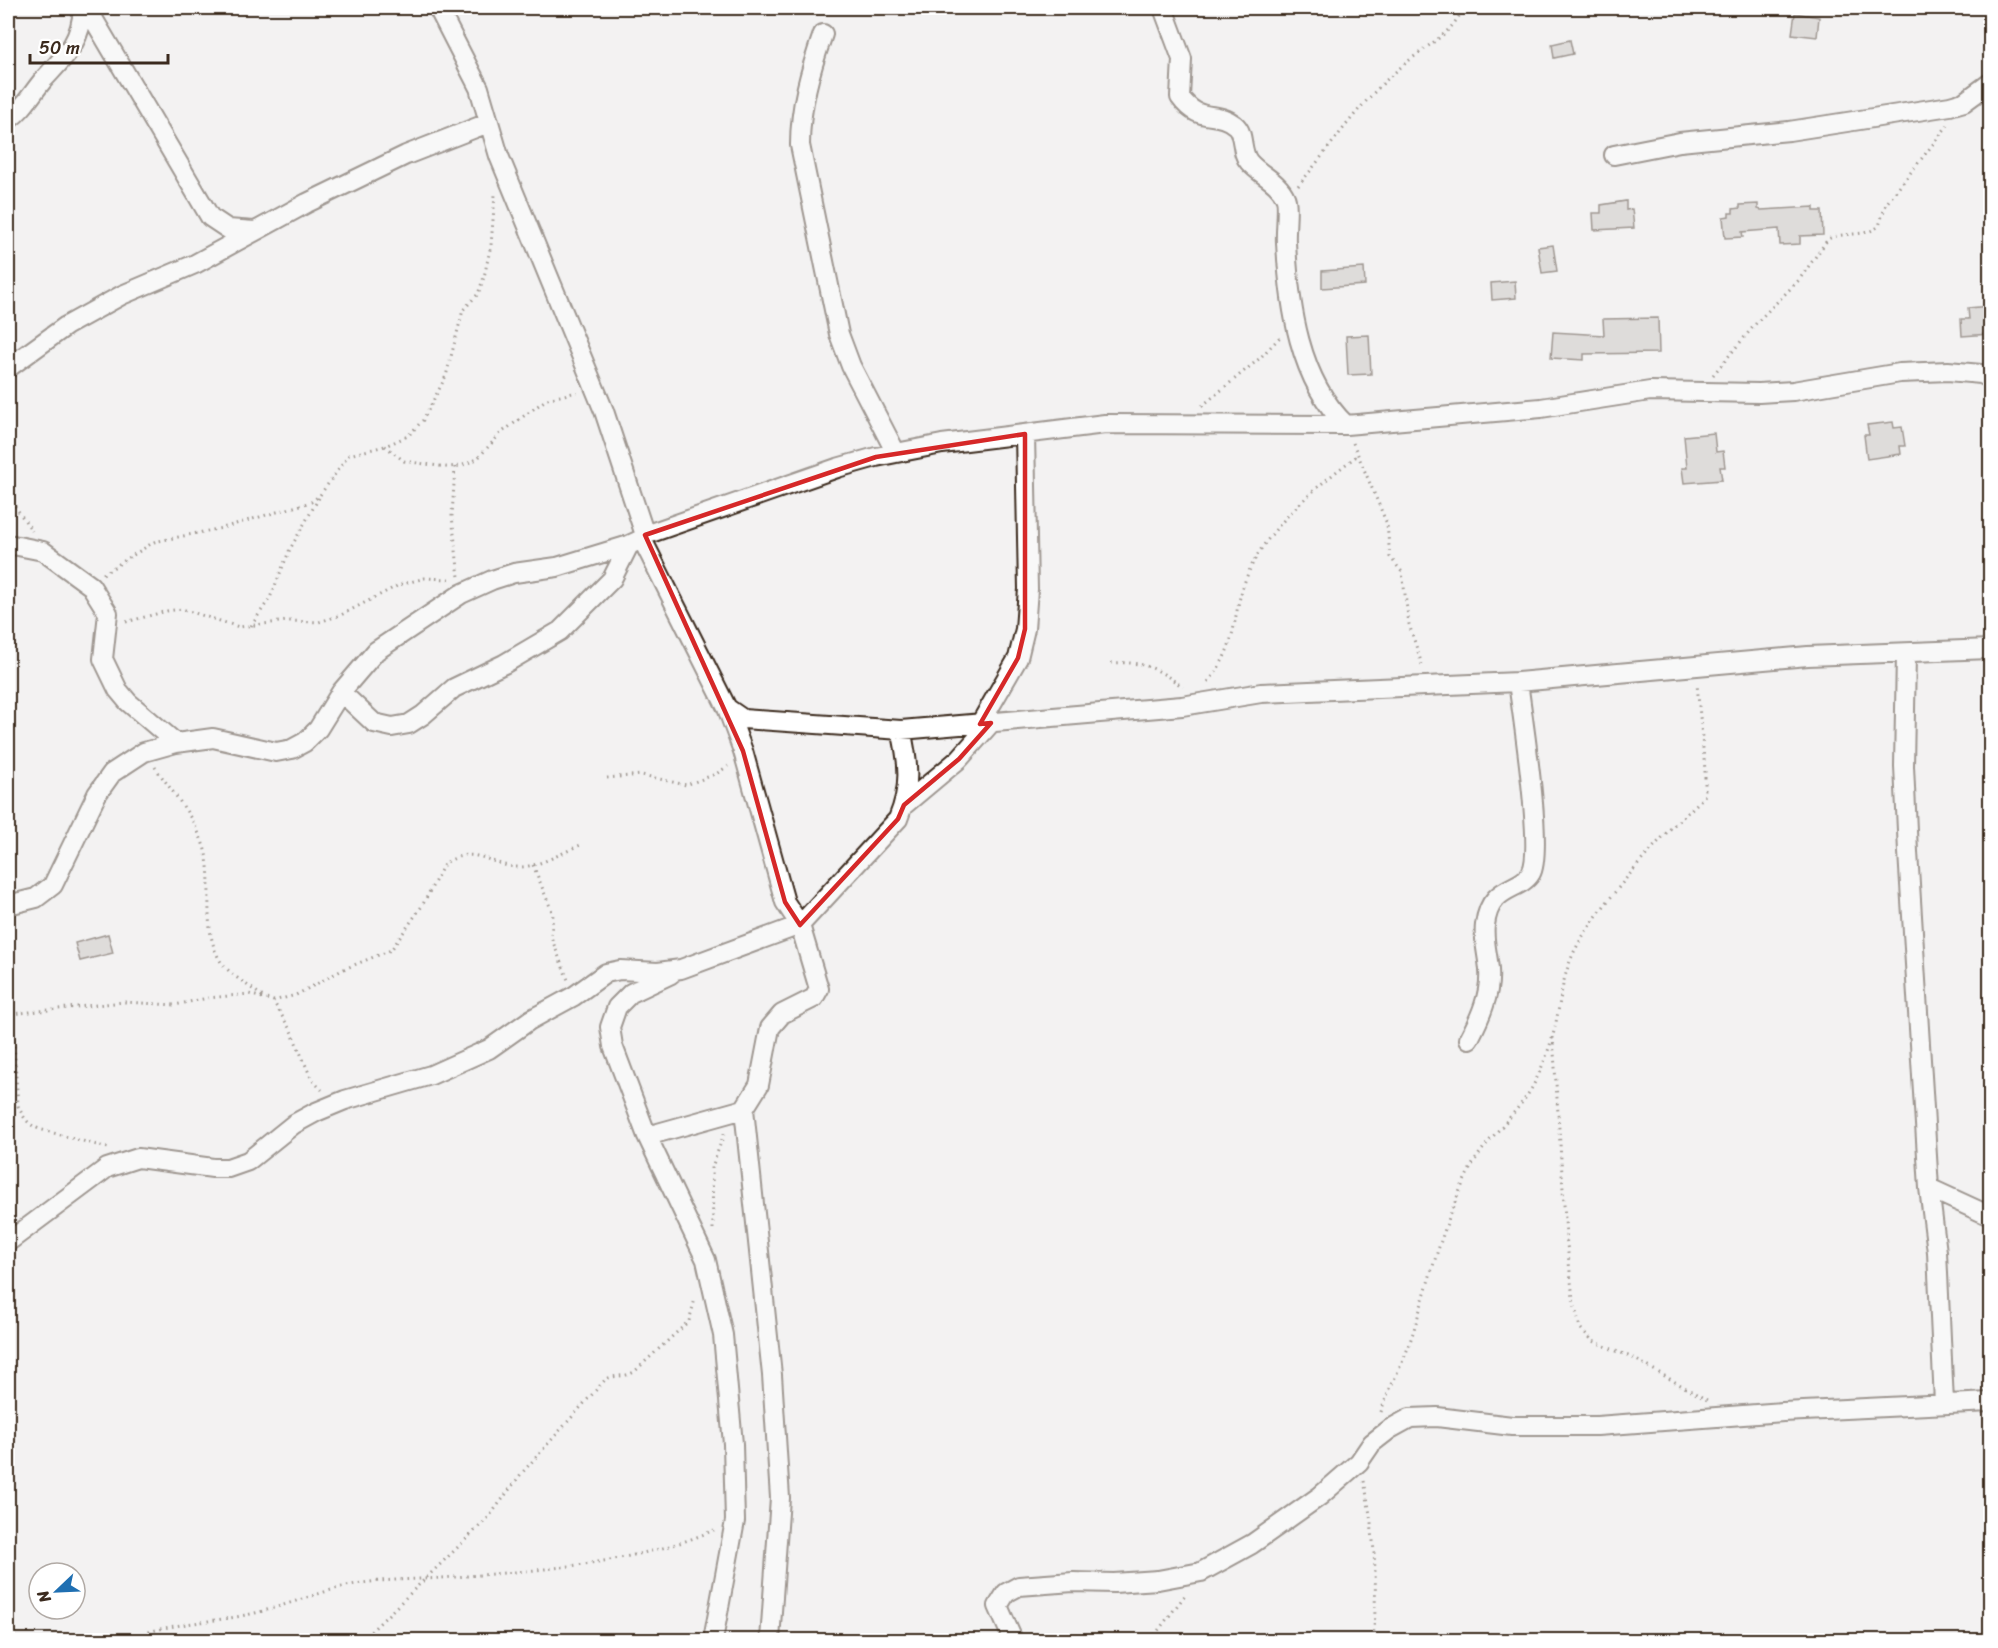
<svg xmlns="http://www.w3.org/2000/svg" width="1998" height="1648" viewBox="0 0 1998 1648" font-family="Sriracha,sans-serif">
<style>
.building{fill:#c6c0bd;stroke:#3b2a1e;stroke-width:1.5}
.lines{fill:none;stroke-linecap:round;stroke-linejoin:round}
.street-casing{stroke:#3b2a1e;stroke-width:22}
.path{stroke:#3b2a1e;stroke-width:3;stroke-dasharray:1.5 4.5;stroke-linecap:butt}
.street{stroke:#fff;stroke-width:18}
.marked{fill:none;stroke:#d62828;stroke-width:4.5;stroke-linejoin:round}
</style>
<rect width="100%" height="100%" fill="#f3f2f2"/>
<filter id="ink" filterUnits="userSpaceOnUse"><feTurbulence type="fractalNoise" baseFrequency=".0167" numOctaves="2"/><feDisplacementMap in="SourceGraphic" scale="12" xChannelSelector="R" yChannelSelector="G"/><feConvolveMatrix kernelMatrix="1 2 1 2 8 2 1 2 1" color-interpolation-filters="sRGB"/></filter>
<g filter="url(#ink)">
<!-- building -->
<path class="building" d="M1795 13 1819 17 1817 37 1792 34Z
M1570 40 1573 54 1554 58 1552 44Z
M1626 201V210L1632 209 1634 228 1594 230 1593 213H1601V205Z
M1758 204V209L1761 210 1814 207V211H1822L1823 235 1800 236V244L1780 245 1779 229 1742 232 1743 237 1725 238 1723 217 1729 216V213H1733V209L1740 208V205Z
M1553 245 1557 271 1542 273 1538 247Z
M1364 268 1365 285 1322 288V271Z
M1515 281 1516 298 1492 300 1491 283Z
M1990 306V334L1962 336 1961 319H1969L1968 308Z
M1658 318 1659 353 1584 354V360L1551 358 1553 332 1604 335 1603 319Z
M1369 335 1371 374 1348 375 1346 336Z
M1893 422 1894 428 1902 427 1905 446H1900L1901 454 1867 459 1864 435H1869L1867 425Z
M1714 433 1716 452 1723 451 1725 467H1720L1722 480 1684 483 1682 468H1687L1684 436Z
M108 934 113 953 80 961 75 943Z"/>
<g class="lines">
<defs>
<path id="street" d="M87 8 210 217 228 229 254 231
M438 8 479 88 499 156 604 411 645 535 642 539 727 708 743 719 901 730 1182 706 1261 693 1518 682 1808 656 1990 649
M1163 8 1182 59 1180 97C1200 125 1216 109 1235 125 1245 133 1240 152 1249 162 1260 175 1278 181 1285 197 1289 204 1285 232 1286 242 1289 305 1299 380 1346 425
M823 34C810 71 800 106 800 145L839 334 851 366 896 453
M8 120C24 109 32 93 44 79 66 55 81 42 83 8
M1614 155 1680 142 1789 131 1950 106 1964 102 1990 83
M8 368 66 326 122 295 195 264 307 203 406 155 488 123
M645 535 837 468 876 457 942 444 1105 424 1346 425 1541 408 1650 391 1759 393 1793 391 1900 373 1948 371 1981 374 1990 378
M8 544 43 551 91 586 108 613 103 659 118 690 128 702 176 743
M1906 654 1904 766 1908 852 1929 1188 1937 1252 1944 1403
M341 692 374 723 392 727 409 724 423 715 454 688 504 664 560 631 612 579 629 545
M727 708 743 751 785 902 800 925 819 989 814 998 782 1014 770 1028 759 1085 744 1109 772 1375 780 1498 770 1640
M980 724 1018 658 1025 629 1028 589 1025 434
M904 805 959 759 991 723
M8 905 36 898 53 885 97 794 112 773 144 752 176 743 213 738 276 752 292 749 305 742 318 729 341 692 376 651 461 594 492 580 514 573 557 567 629 545 642 539
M671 974 631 993 617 1007 610 1027 613 1046 647 1136 706 1260 723 1335 733 1444 735 1521 713 1640
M1469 1039C1480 1018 1491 994 1489 970 1488 955 1483 940 1485 925 1490 884 1520 892 1531 873 1544 851 1522 713 1518 682
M647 1136 744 1109
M1929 1188 1990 1216
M8 1242 107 1168 138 1158 213 1168H228L248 1161 294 1124 316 1112 345 1100 431 1075 489 1049 530 1020 574 996 606 973 620 970 658 972 681 969 800 925 898 819C911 788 909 763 901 730
M1013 1640 998 1606 1006 1593 1019 1586 1073 1582 1114 1583 1158 1580 1201 1572 1252 1544 1320 1496 1359 1462 1372 1443 1390 1429 1410 1418 1437 1417 1512 1426H1597L1783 1412 1990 1402"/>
</defs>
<!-- street casing -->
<use href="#street" class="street-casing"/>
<!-- path -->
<path class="path" d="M1298 186C1339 137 1365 92 1419 53 1437 39 1454 30 1463 8
M1713 375 1758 321 1799 280 1828 239C1845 231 1864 238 1879 226L1886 204 1948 125
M1202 406 1259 359 1280 337
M1353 443 1387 524 1390 557 1402 572 1409 624 1423 668
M385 446 404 461 446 467 461 466 477 459 501 433 547 399 577 392
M455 467 452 516 459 577
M8 496 32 531
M103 574 154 542 222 528 311 502 320 495 349 455 385 446 408 436 423 420 446 376 463 310 478 294 484 277 491 245 495 195
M126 622 167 611 182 609 239 627 287 621 319 622 341 615 399 585 425 578 449 579
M251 626 270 598 290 549 320 496
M1111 663C1145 661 1156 668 1183 687
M1208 682C1240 643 1230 618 1247 576 1265 529 1319 484 1358 455
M155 767C173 793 196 819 205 850 215 885 200 929 221 962 231 976 250 986 263 997
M607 778 642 775 686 785 716 774 728 766
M533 865 553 914 551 937 568 980
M8 950 18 1106C24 1118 27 1124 39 1129L108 1148
M273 1001 296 995 344 969 391 950 422 906 444 864C477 842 490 868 521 867 541 866 565 851 583 844
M11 1014 124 1002 175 1005 208 998 249 994 273 1001 291 1031 312 1080 322 1090
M1553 1037 1566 1235 1573 1299 1580 1328 1593 1341 1633 1358 1707 1400
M713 1229 712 1167 724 1134
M1381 1412C1388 1389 1401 1368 1409 1345 1428 1287 1442 1224 1470 1169 1486 1138 1516 1116 1533 1086 1541 1070 1548 1053 1553 1035 1561 1005 1560 982 1574 952 1592 915 1643 858 1672 827 1683 816 1695 807 1705 795V770L1697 684
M1364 1481C1375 1534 1378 1587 1373 1640
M126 1640C162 1624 203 1623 241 1616 279 1609 314 1593 351 1585 380 1579 412 1580 442 1578 529 1571 634 1565 714 1530
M362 1640 489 1517 521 1474 605 1380C614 1374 624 1378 634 1372L689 1321 695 1299
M1151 1640 1186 1594"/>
<!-- street -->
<use href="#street" class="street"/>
</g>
</g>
<!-- marked area -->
<path d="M0 0H1998V1648H0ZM1025 434V629L1018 658 980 724 991 723 959 759 904 805 898 819 800 925 785 902 743 751 645 535 876 457Z" fill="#f3f2f2" fill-opacity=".55" fill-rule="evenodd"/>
<path class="marked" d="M1025 434V629L1018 658 980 724 991 723 959 759 904 805 898 819 800 925 785 902 743 751 645 535 876 457Z"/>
<!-- margin -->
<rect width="1998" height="1648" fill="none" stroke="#fff" stroke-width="30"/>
<rect x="15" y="15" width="1968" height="1618" fill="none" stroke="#3b2a1e" stroke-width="2" filter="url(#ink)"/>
<!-- north arrow -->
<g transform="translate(57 1591) rotate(247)"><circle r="28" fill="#ffffff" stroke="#b1aaa5" stroke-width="1.5"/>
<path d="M0-4.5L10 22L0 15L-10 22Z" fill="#1f6fb2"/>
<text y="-9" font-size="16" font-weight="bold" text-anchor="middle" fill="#3b2a1e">N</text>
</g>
<!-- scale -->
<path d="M30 54v9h138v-9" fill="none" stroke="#3b2a1e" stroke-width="3"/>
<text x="39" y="54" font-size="18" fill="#3b2a1e" stroke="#ffffff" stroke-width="4.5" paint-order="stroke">50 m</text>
</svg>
